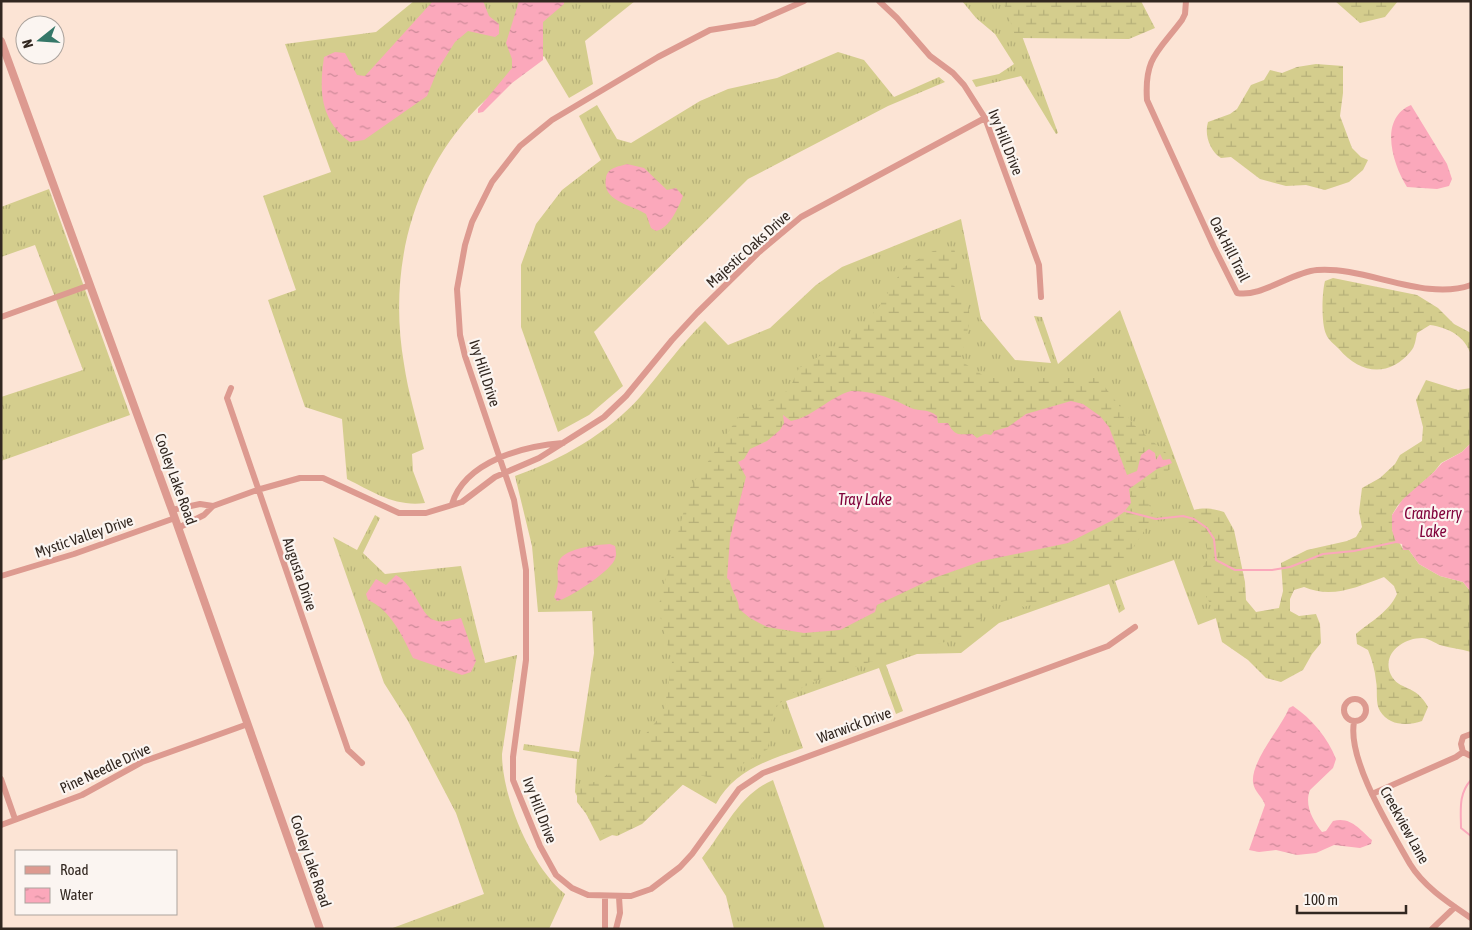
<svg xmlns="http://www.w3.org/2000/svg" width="1472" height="930" viewBox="0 0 1472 930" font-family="'Asap Condensed',sans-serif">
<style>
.grass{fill:url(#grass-tufts)}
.wetland{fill:url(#wetland-marsh);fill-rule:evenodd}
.water{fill:url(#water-ripples)}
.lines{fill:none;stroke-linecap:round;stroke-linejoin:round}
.stream{stroke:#fba8bb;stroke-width:2}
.minor{stroke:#dd9a90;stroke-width:6}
.tertiary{stroke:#dd9a90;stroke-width:8}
.labels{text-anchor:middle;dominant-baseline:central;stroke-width:4.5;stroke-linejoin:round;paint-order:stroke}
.street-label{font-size:15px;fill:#322720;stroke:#fbf5f1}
.water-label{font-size:16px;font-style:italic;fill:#81023b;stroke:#fbf5f1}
</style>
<defs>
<pattern id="grass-tufts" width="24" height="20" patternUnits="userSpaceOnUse" patternTransform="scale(1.25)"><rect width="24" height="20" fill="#d4cd8d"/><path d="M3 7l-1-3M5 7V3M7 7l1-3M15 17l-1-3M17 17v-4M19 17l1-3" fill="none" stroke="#b6b079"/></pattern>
<pattern id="wetland-marsh" width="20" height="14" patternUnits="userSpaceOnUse" patternTransform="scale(1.25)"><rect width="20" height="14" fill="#d4cd8d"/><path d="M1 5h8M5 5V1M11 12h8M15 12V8" fill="none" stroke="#b6b079"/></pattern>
<pattern id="water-ripples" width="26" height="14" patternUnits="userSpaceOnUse" patternTransform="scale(1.25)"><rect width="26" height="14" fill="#fba8bb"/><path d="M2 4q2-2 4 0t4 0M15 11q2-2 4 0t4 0" fill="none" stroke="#cc8998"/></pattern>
</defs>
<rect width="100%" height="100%" fill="#fce4d5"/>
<!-- grass -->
<path class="grass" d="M414 1H635L585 41 593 84 569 98 544 56C521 72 498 87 478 107 411 176 388 271 404 364 408 392 417 421 424 449L412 454 413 471 425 503C395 507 373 492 347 479L342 419 305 407 268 300 296 290 263 196 331 172 285 44 376 32Z
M962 1H1009L1058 133 1056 134 1021 76 976 87 972 80 999 74 1014 64 995 34 976 18Z
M838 52 864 60 894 97 939 77 945 82 888 106 748 179 594 332 623 386 589 415 558 432 521 327V265L536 224 562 190 601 160 579 116 597 105 617 139 631 143 700 101 728 89 777 78Z
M49 189 130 415 1 461V397L83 370 35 245 1 257V207Z
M961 219 981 319 1015 360 1051 363 1034 316 1042 317 1058 364 1120 310 1232 612 1198 625 1174 560 1115 581 1125 609 1119 613 1109 584 999 623 961 653 917 654 886 665 903 711 896 714 879 668 786 701 803 748C769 760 734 770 716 804L673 779 635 824 600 841 575 792 577 759 523 750 524 744 579 752 594 653 592 611 538 612 532 546 515 476C561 460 608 433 640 397 662 371 681 344 705 321L728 345 770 328 816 285 842 267Z
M375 515 380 518 363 553 385 574 461 566 485 663 517 655 502 754C502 797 531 867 565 894L549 929H390L484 894 456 813 408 721 384 683 333 537 357 550Z
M773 780 825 929H734L726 896 702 858C725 830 738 795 773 780Z"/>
<!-- wetland -->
<path class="wetland" d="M1003 1H1141L1155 28 1129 39 1016 38Z
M1335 1H1398L1385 17 1360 23Z
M1316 64 1343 66V93L1340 116 1352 148 1361 157 1368 160 1363 170 1349 182 1325 190 1306 185 1286 186 1260 179 1231 157 1221 158C1210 151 1204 135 1208 122L1230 114 1237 109 1251 85 1264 80 1270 70 1282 73 1297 67Z
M954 248 958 265 952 284C982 311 965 328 961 361L987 378H1098L1134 425 1173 459V467L1142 490 1153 513C1140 546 1108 580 1076 595 1060 602 1040 603 1023 607L1017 599C989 602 985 609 974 634 929 648 802 672 776 708 770 717 770 737 768 749L717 779 694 774 642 824 617 836 601 833 577 802V787L601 780 629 754 664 712 672 662 658 608 690 488 739 416 789 390 799 368 849 339 879 307 904 267 933 251ZM851 391 874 393 904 403 913 408 922 409 938 418V423L950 425C953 438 962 434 972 434L977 438 1008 427 1020 417 1100 416 1114 437 1127 475 1137 471 1142 454 1149 450 1156 454V460L1160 455 1163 460 1170 459 1172 463 1157 469 1129 489C1131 501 1131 502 1124 512L1068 543 982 561 934 578 877 605 875 612 840 630 804 633 771 629 750 618 739 607V603L730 590V581L737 513 746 477 739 467V460L743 459 750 449 767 441 780 430 784 423V414L791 421C812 417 829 397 851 391Z
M1333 278 1417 295 1438 308 1454 324 1471 333V355C1465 336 1449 328 1430 325L1417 333C1416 338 1415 347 1411 351 1389 378 1360 374 1339 349 1335 345 1328 340 1326 334 1321 323 1322 292 1325 281Z
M1426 380 1458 390 1471 388V443L1462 452 1441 463 1434 472 1398 505 1392 515V530L1403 549 1409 550 1419 564 1440 576 1463 582 1471 592V652C1461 649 1450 648 1440 645 1435 643 1428 638 1422 638 1403 638 1381 654 1391 675 1399 691 1416 684 1428 707L1422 721C1408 726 1389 726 1380 711 1375 703 1378 690 1376 681 1375 670 1372 660 1368 650L1357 644 1356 634C1371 621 1388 613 1397 594L1394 586 1384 577C1357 587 1332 599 1304 587L1294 590 1290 599V611L1299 616 1316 614 1320 624 1321 643 1312 654 1303 670 1281 682 1266 678 1248 660 1222 642 1214 611 1201 587 1199 573C1217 550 1203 538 1185 521L1188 512C1201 507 1211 508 1224 512L1234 530 1245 582 1246 600 1256 612 1279 608 1283 591 1281 563 1307 550 1347 541 1356 537 1362 527 1359 512 1362 488 1380 478 1395 464 1400 455 1422 441 1423 427 1416 400Z"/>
<!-- water -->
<path class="water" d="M433 1H483L489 16 499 24V34L495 37 468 31 455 42 438 69 427 96 364 140 350 142C320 120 319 91 324 57L335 52 345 53 357 75 365 76Z
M519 1H564V4L543 22V60L512 83 483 112 478 113V109L512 68V59L506 43Z
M1411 105 1447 164 1452 179 1449 186 1437 189 1407 187C1393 165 1378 119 1411 105Z
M627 164 644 168 667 190 676 188 683 196C678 208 670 228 656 231L651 228 646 214C632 205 601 201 606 178 608 167 618 167 627 164Z
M851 391C871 390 894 399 911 408 921 412 927 408 937 416L938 423H948C955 437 959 434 972 434L977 438 985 434 991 435 994 431 1008 427 1026 414 1071 401 1083 404 1100 416 1109 427 1127 475 1137 471 1141 455 1149 449 1155 453 1156 460 1160 454 1163 460 1170 459 1172 463 1157 469 1129 489 1131 503 1124 512 1113 520 1068 543 982 561 934 578 877 605 875 612 840 630 804 633 767 627 750 618 739 609C739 599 732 593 730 581L727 578 730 538 746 477 738 462 744 459 750 449 767 441 780 430 784 423 783 415 791 421C813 417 829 397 851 391Z
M1471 443V592L1463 582 1440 576 1419 564 1409 550H1403L1402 544 1396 543 1392 530V515L1403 499 1434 472 1442 463 1462 452Z
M610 544 615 546C616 551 617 556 614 561 607 573 570 598 557 601L554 597C561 579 556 580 558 565 559 548 597 545 610 544Z
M396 575C417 587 420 618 437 621 444 623 454 619 461 618L476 661 471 672 462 675 413 658C403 637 390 609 368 600L366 594 376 579 386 585Z
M1293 706C1312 719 1328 738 1336 759L1333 768 1310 790C1304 805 1313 821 1322 832L1326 831 1333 821C1351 816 1360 830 1372 840L1371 844 1360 848 1334 845 1316 853 1297 855 1276 850 1259 852 1249 850 1265 805C1263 797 1254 792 1253 782 1251 761 1281 728 1289 708Z"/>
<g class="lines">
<!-- stream -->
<path class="stream" d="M1125 511 1156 519 1183 516 1194 519 1207 528 1214 539 1216 560 1235 570H1272L1290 567 1323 554 1354 551 1396 542
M1471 780C1458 794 1461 811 1461 828L1471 836"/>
<!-- minor -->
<path class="minor" d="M804 1 754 23 710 30 658 57 552 120 520 146 492 182 472 222 465 245 457 289 460 335 465 356 514 500 526 570V660L513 757V780L540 846 556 875 572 888 588 895 631 896 651 889 680 867 692 854 739 789 763 773 1108 646 1135 627
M879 1 897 18 930 56 953 73 964 85 985 118 1039 265 1041 297
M1186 1 1185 14 1182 20C1159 51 1144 57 1147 100L1214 247 1237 293C1260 298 1292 272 1317 270 1365 266 1425 302 1471 285
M1 317 90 285
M231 388 227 398 348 750 362 763
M452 504C465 461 524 446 563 443
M172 510 200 504 213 506
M178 528 204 515 213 506 257 490 300 478H323L399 513H426L462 502 495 477 539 458 604 417 626 396 672 340 697 313 758 253 801 217 985 118
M1 576 74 554 175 518
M1344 710a11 11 0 1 1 22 0a11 11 0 1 1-22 0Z
M1354 722C1347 760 1391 830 1410 864 1424 887 1449 903 1471 918
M1471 734 1463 737 1461 744 1463 752 1471 756
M1 779 15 819
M1372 794 1456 757 1463 752
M1 825 82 795 142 762 248 724
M605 929V897
M616 929 620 913 619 897
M1432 929 1455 907"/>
<!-- tertiary -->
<path class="tertiary" d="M1 41 172 510 320 929"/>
</g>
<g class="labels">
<!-- street labels -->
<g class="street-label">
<text transform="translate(1006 142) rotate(68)">Ivy Hill Drive</text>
<text transform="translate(748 249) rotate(-42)">Majestic Oaks Drive</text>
<text transform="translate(1230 249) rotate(63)">Oak Hill Trail</text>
<text transform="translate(485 373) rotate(72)">Ivy Hill Drive</text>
<text transform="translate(176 479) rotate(70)">Cooley Lake Road</text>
<text transform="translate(84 536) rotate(-19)">Mystic Valley Drive</text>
<text transform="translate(300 574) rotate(71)">Augusta Drive</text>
<text transform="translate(854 725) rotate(-20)">Warwick Drive</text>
<text transform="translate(105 768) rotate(-25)">Pine Needle Drive</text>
<text transform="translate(540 810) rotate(69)">Ivy Hill Drive</text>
<text transform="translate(1405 825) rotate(61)">Creekview Lane</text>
<text transform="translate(311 861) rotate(71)">Cooley Lake Road</text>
</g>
<!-- water labels -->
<g class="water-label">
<text x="865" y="499">Tray Lake</text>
<text x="1433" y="513">Cranberry<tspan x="1433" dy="18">Lake</tspan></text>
</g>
</g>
<!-- border -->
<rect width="1472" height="930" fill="none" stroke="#322720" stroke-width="5"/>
<!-- legend -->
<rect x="15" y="850" width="162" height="65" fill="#fbf5f1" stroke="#aba39d"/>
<rect x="25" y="866" width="25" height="8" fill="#dd9a90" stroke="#aba39d"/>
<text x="60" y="875" font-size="15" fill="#322720">Road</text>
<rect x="25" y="888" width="25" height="15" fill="url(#water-ripples)" stroke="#aba39d"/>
<text x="60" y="900" font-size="15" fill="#322720">Water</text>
<!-- north arrow -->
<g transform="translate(40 40) rotate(253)"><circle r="24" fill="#fbf5f1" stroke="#aba39d"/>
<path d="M0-4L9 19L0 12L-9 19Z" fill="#357768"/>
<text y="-8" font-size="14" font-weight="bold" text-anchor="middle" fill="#322720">N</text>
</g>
<!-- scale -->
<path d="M1297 905v8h109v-8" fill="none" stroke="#322720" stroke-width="2.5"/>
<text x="1304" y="905" font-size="15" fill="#322720" stroke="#fbf5f1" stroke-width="4" paint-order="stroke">100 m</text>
</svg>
